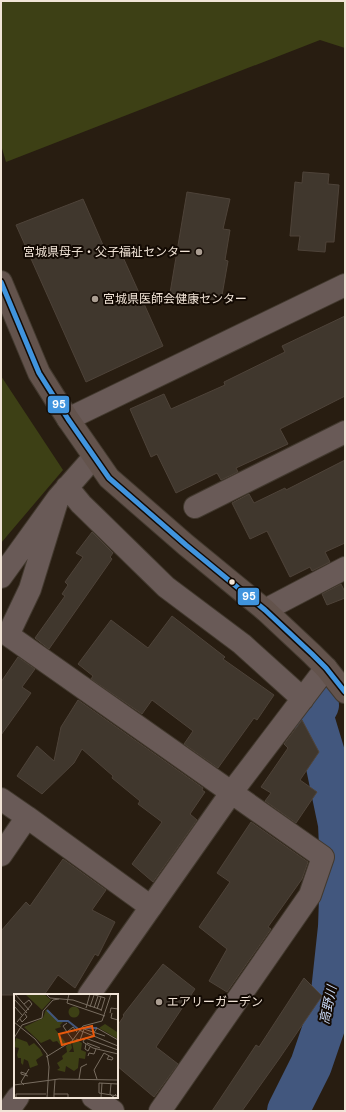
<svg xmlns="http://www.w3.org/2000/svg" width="346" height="1112" viewBox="0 0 346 1112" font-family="'DM Sans','Noto Sans JP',sans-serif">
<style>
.green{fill:#3d4015}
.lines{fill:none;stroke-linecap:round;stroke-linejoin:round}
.river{stroke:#42577e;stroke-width:42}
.building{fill:#40372d;stroke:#4e4339}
.street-casing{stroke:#42392e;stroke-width:24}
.secondary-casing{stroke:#42392e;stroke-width:24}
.street{stroke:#695a57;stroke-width:22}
.secondary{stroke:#63534c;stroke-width:22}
.bus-1-casing{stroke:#130a03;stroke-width:8}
.bus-1{stroke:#4094de;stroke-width:5}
.poi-dot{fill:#ab9e92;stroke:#130a03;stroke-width:1.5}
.bus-dot{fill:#f1e4d7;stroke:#130a03;stroke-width:1.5}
.labels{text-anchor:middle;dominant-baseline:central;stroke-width:4;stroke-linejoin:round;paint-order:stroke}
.poi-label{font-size:12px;fill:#f1e4d7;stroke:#130a03;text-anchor:start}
.water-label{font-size:13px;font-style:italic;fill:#c8d7f4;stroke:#130a03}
.inset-river{fill:none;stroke:#42577e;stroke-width:2}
.inset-road{fill:none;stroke:#786d60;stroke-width:1}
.view{fill:#e8590c;fill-opacity:0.15;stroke:#e8590c;stroke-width:2}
.inset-edge{fill:none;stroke:#f1e4d7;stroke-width:2}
.line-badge{stroke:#130a03;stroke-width:1.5}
.badge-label{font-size:11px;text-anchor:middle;font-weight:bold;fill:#fff}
</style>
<rect width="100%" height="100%" fill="#281d11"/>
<!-- green -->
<path class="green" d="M1 1H345V48L320 40 6 162 1 145Z
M1 376 63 470 1 543Z"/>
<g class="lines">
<!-- river -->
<path class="river" d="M288 1111 311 1065 324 1027 332 992 339 927 341 869 339 824 325 757 312 714 318 705"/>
</g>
<!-- building -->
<path class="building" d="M303 172 329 174 328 184 339 185 334 242H326L325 252 298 250 300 236H290L295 182 302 183Z
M187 192 230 199 223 229 230 230 225 260 228 261 221 301 210 299 209 304 192 301 193 296 170 293Z
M83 199 106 252 118 246 163 346 86 382 16 225Z
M345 316V396L280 429 288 444 236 468 238 472 221 480 217 473 176 493 157 454 151 457 130 409 164 394 171 409 225 385 224 382 285 352 282 346Z
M345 460V543L325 552 330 562 312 571 310 567 290 577 267 531 250 539 232 503 249 494 254 503 285 488 286 490Z
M92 532 113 553 110 557 112 559 49 649 35 638 65 596 62 594 68 585 65 582 83 557 76 553Z
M341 584 345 592V598L327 605 322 594Z
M172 616 225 657 223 659 274 695 257 720 254 718 218 768 184 744 193 731 152 700 142 714 91 679 93 676 78 664 111 620 148 648Z
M18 657 35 669 22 687 31 693 1 735V682Z
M78 700 203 788 202 790 205 792 190 814 197 820 153 882 132 864 162 822 138 804 140 801 112 778 113 776 82 749 74 763 42 794 17 776 37 746 54 761 61 727Z
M302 720 319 752 300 780 317 792 296 823 265 801 271 793 261 787 288 748 284 744Z
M251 822 308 862 302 879 268 927 271 929 227 992 209 981 227 949 199 927 230 882 217 873Z
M63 859 106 890 92 910 115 922 98 956 95 954 75 988 58 975 44 995H1V931L26 902 30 906Z
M163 964 195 989 156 1047 178 1064 154 1097 117 1066V1026L124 1016 123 1015Z
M304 978 322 996 279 1059 242 1111H212L256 1045 259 1047Z"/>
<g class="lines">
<defs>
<path id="street" d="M68 419 345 285
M67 487 81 504 166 587 242 644 303 699
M58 498 30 589 8 635 323 857 310 895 160 1111
M195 507 345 432
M1 577 58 498 94 457
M265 610 345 568
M1 799 27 817 1 855
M27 817 151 907
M89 995 231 793 326 668
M93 1097 113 1111
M8 1111 18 1097"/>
<path id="secondary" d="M1 282 39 373 68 419 109 478 186 545 265 610 312 654 326 668 345 692"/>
</defs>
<!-- street casing -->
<use href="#street" class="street-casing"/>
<!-- secondary casing -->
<use href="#secondary" class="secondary-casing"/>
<!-- street -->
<use href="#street" class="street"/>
<!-- secondary -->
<use href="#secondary" class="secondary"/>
<defs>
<path id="bus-1" d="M1 282 39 373 68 419 109 478 186 545 265 610 312 654 326 668 345 692"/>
</defs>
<!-- bus-1 casing -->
<use href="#bus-1" class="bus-1-casing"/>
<!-- bus-1 -->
<use href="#bus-1" class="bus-1"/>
</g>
<!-- markers -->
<g class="poi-dot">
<circle cx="199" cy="252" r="4"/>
<circle cx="95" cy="299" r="4"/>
<circle cx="159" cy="1002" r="4"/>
</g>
<circle class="bus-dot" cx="232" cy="582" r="3.5"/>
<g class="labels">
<!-- poi labels -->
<g class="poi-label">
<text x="191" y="252" text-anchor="end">宮城県母子・父子福祉センター</text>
<text x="103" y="299">宮城県医師会健康センター</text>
<text x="167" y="1002">エアリーガーデン</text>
</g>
<!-- water labels -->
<g class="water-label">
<text transform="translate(328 1005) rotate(-78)">高野川</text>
</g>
</g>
<!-- overview -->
<g transform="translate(14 994)">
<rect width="104" height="104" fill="#281d11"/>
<path d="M11 0H30L37 6 28 16ZM54.5 18a5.5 5.5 0 1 1 11 0a5.5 5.5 0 1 1-11 0ZM32 15 44 27 49 28 46 31 47 33 41 35 52 49 47 52 43 47 39 48 36 45 27 49 10 33 29 24ZM91 30 103 38 104 45 85 34ZM2 44 13 48 15 52 20 49 26 55 29 61 22 66 24 71 16 74 14 67 10 65 9 71 7 69V64H4L3 61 5 54 0 53ZM61 45 68 49 67 56 72 58 71 65 65 64 64 74 60 77 52 72 51 78 43 76 46 74 43 69 49 65 48 62 53 58 52 52 57 49 58 54 55 58H60L58 48Z" fill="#3d4015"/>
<path class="inset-river" d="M33 16 44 27H54L64 35M70 34H83"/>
<path class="inset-road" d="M1 0 15 16M32 0 36 4 59 6 88 16M55 0 53 9 91 22M78 0 91 4 87 17M0 5 13 19M0 12 9 22M76 13 80 1M72 14 76 0M80 14 84 2M83 15 87 3M96 19 97 14 104 15M98 19 97 24 104 26M6 25 8 28 13 23 11 20M0 28 21 45 33 60 35 73 33 104M3 28 18 10 15 6 10 10M53 29 49 32 53 38M65 36 104 52M79 40 83 34 104 46M0 44 8 31 28 24 29 17 39 6 45 5M62 45 66 46 70 35 91 42M59 46 53 38 59 33 63 38M73 49 86 54M72 50 71 55 74 57 76 53M104 56 71 44 69 48 79 54 104 60M90 59 99 64 98 66 93 65 95 62M74 62 75 59 80 60 82 55M32 63 58 47 69 32 88 27 97 0M13 80 7 78V80L14 82M65 85 67 73 73 70M83 85 80 76 90 59M97 90 96 100 99 103 102 100M104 90 85 89V99L104 102M0 91 45 85 104 86M10 91 7 88 15 75M40 100 41 86M2 104V100H32M40 104V100H54V104M87 104 88 89"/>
<path class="view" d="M78 32 80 42 48 51 45 40Z"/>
<rect width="104" height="104" class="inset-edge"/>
</g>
<g class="line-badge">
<rect x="47" y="395" width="23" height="19" rx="4" fill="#4094de"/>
<rect x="237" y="587" width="23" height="19" rx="4" fill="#4094de"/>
</g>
<g class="badge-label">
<text x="59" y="408">95</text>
<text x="249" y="600">95</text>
</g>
<!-- border -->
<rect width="346" height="1112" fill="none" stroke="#f1e4d7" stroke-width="4"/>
</svg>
